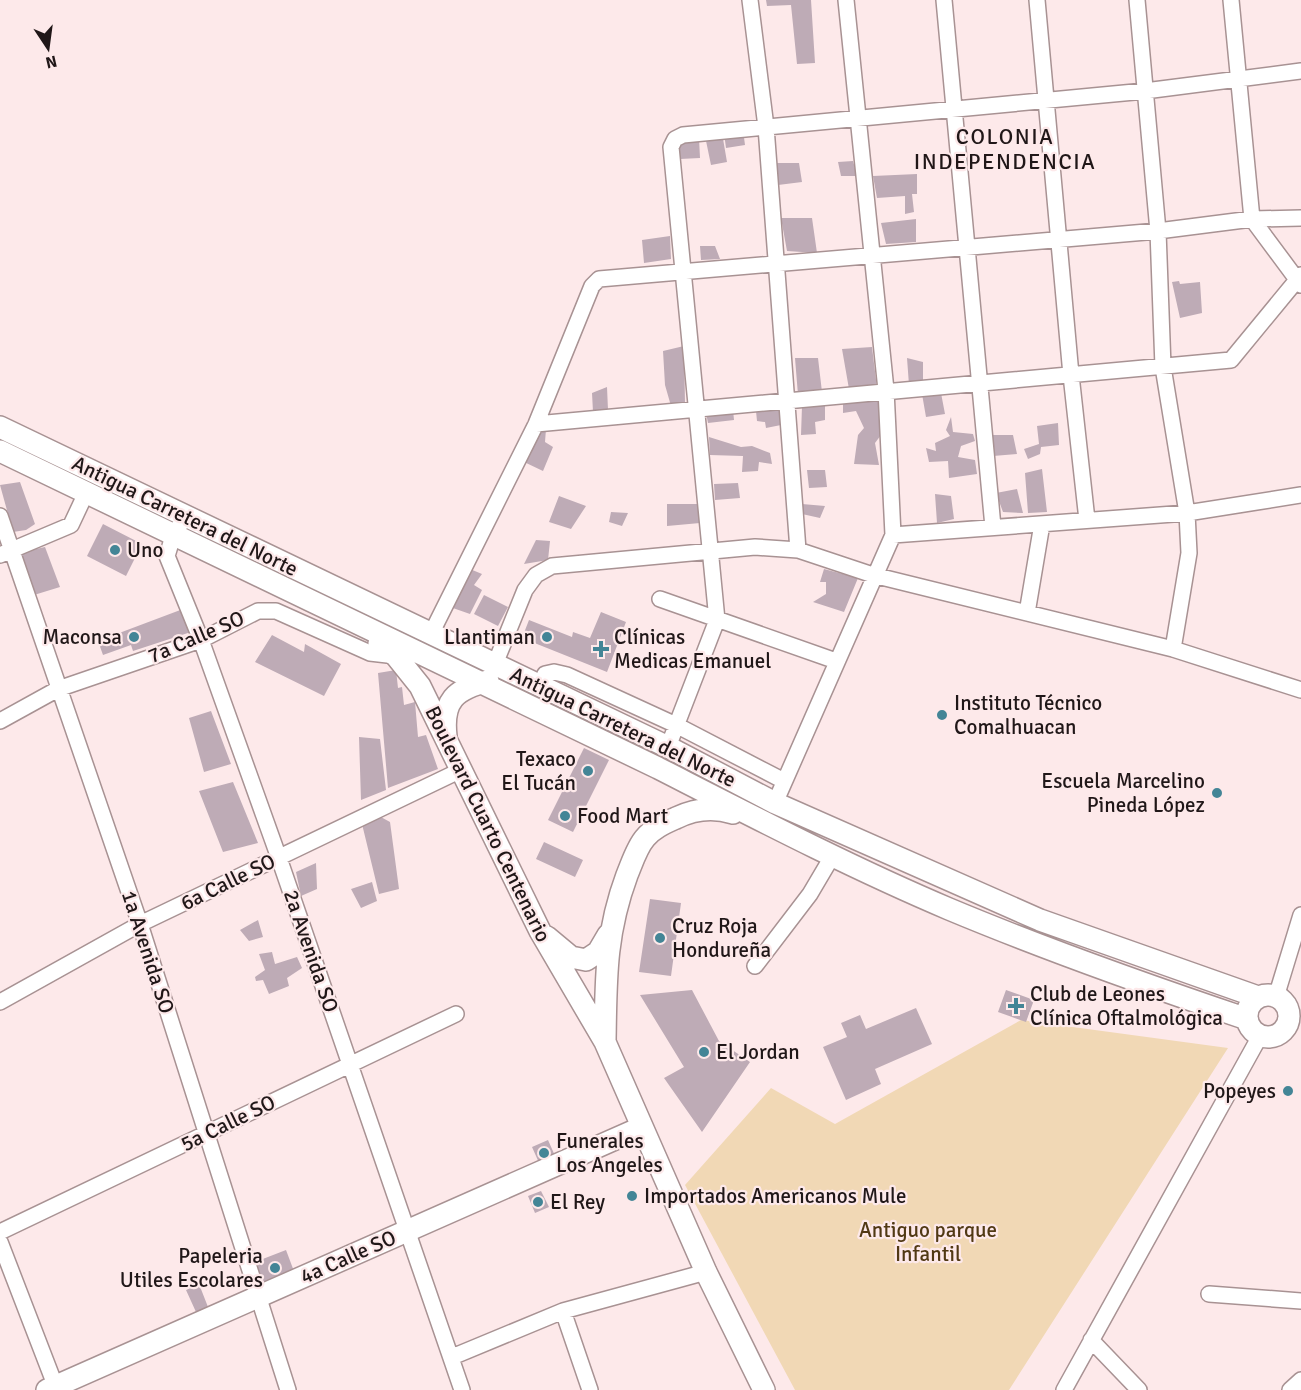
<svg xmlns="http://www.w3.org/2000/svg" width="1301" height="1390" viewBox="0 0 1301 1390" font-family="Signika,sans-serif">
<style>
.green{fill:#f1d8b5}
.building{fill:#beabb6}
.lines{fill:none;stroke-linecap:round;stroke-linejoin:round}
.street-casing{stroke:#a89293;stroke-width:18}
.secondary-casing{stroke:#a89293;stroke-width:24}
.street{stroke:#fff;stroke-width:15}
.secondary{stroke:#fff;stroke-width:21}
.poi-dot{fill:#438596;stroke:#fde9ea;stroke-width:2}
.labels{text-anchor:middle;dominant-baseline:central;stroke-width:4.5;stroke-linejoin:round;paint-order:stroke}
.street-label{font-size:21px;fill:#201718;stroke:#fde9ea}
.poi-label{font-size:21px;fill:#201718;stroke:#fde9ea;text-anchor:start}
.park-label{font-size:21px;fill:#513914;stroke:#fde9ea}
.neighbourhood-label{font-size:22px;letter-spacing:1.5px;fill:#201718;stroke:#fde9ea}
</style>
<rect width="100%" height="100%" fill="#fde9ea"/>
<!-- green -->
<path class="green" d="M1021 1020 1228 1048 1009 1390H795L685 1185 771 1088 835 1124Z"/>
<!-- building -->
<path class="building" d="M766 0H811L815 63 797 64 791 5 767 6Z
M743 130 745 145 726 148 724 133Z
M722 133 727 162 711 165 705 136Z
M699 138 700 158 680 159 679 141Z
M853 161 857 176H841L838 162Z
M772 163H799L802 182 778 185Z
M917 174V194H912L914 212 905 214V196L877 198 873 176Z
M781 218H812L817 253 787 251Z
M916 219V242L886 244 881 223Z
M670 236 671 259 644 263 642 240Z
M700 246H715L720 259 701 260Z
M1179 281 1180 284 1200 282 1202 313 1180 318 1172 282Z
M684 346 685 404 671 406 665 385 663 351Z
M872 347 877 388 849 389 842 349Z
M795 358H818L822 392 798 395Z
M907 358 923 362V382L909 385Z
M607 387 608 410 593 412 592 393Z
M941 393 945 414 926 417 922 394Z
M870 398 878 401 881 435 875 443 879 465 854 464 858 435 864 428 856 411 843 413V404Z
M825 404V420L815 422 816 434 801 435 802 406Z
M785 409 786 424 766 428 765 422 757 421 756 411Z
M733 410 734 420 708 423 706 413Z
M951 417 953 432 973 434 975 441 961 446 958 457 975 460 977 474 949 478 948 461 929 462 926 448 936 451 935 443 950 436 946 430Z
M1058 423 1059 445 1041 447 1040 454 1028 459 1024 449 1039 444 1037 426Z
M539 428 546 429 545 442 553 447 543 471 522 461Z
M993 435H1013L1017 454 993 456Z
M709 437 741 447 752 446 770 453 772 464 759 462 758 471 742 472 743 456 710 455Z
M1042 469 1047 512 1028 513 1025 473Z
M807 470H825L827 487 809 488Z
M20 482 35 524 26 530 13 532 0 485Z
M738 483 740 498 715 500 714 484Z
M1017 489 1023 513 1003 512 996 493Z
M935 494 951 496 954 519 937 523Z
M559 496 586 506 571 529 549 522Z
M667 504H700V523L667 526Z
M802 504 825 506 820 518 802 514Z
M611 512 628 513 622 526 609 522Z
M103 524 142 544 126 576 87 556Z
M536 540 550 541 548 560 524 564Z
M45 547 60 587 34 595 18 553Z
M470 569 482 574 474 585 482 590 470 614 450 607Z
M824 569 858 578 844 612 813 602 826 594V582H820Z
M484 595 508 607 498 626 474 614Z
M183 609 191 632 133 651 131 645 103 655 98 641Z
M601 612 626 622 607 672 522 638 529 620 572 637 573 632 590 638Z
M272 635 304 652 305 644 341 664 324 696 255 662Z
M396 670 398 688 402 687 404 705 415 702 418 737 426 735 438 769 388 788 378 673Z
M211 711 231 764 204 772 189 718Z
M359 737 380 739 386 790 361 800Z
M584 748 609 760 573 832 548 820Z
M233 782 258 843 223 852 199 791Z
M379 816 390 822 399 889 379 894 362 824Z
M544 842 583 860 575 877 536 859Z
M316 863 317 889 301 896 296 872Z
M372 882 377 901 361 908 351 889Z
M650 899 681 903 671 976 639 972Z
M258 920 263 937 249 941 240 930Z
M272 952 275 964 297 957 302 968 287 978 289 986 269 994 263 980 256 981 255 977 265 970 259 954Z
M692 990 719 1041 750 1062 702 1132 664 1078 684 1067 640 995Z
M1006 990 1034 1000 1026 1022 998 1012Z
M916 1008 932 1044 875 1069 881 1084 846 1100 823 1047 847 1037 841 1023 860 1015 866 1029Z
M548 1140 556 1158 540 1165 532 1147Z
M541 1191 549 1207 535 1213 528 1196Z
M286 1250 295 1274 268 1284 262 1281 255 1262Z
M199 1284 208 1307 196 1312 186 1290Z"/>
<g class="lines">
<defs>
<path id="street" d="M750 0 766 127 798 550
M944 0 993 527
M1037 0 1071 375 1087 520
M1137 0 1158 231 1163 367 1187 513 1189 553 1173 649
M1231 0 1252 219 1301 285
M536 424 1231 360 1301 275
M0 516 140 924 288 1390
M185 517 173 536 167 556 201 640 279 858 462 1390
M893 535 1187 513 1301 495
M0 555 71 525 86 493
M660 599 836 661
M1027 613 1042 524
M431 634 536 424 592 286 599 279 1158 231 1252 219 1301 218
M495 664 525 590 536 575 552 566 755 547 798 550 873 575 1173 649 1301 690
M540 685 545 674 554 672 567 675 676 725 784 781
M0 721 58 689 201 640 258 611H276L370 653 396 656
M668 747 717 620 671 147 675 139 683 135 1145 91 1301 71
M775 803 893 535 886 390 846 0
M755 966 810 894 833 855
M1276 997 1301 915
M0 1002 140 924 459 771
M0 1232 456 1014
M0 1242 57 1390
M1209 1294 1301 1301
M563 1311 590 1390
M1091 1340 1139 1390
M452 1357 563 1311 706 1272
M1064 1390 1260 1036
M1290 1390 1301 1380"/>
<path id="secondary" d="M0 427 668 747 775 803 1040 920 1258 997
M0 451 658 768C754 817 850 867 949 909 1047 950 1146 985 1247 1019
M379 643 396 656 420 686 540 931 605 1042 706 1272 764 1390
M446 736C442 701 455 689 488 681
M547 937 571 957 586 960 598 952 608 935
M1247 1016a21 21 0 1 1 42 0a21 21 0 1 1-42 0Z
M605 1042C606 980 605 934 627 875 632 863 637 847 645 838 653 828 665 823 676 818 694 809 714 807 733 813
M47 1390 640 1128"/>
</defs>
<!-- street casing -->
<use href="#street" class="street-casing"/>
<!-- secondary casing -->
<use href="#secondary" class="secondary-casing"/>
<!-- street -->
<use href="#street" class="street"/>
<!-- secondary -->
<use href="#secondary" class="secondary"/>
</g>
<!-- markers -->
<g class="poi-dot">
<circle cx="115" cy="550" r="6"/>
<circle cx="134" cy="637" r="6"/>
<circle cx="547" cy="637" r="6"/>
<path d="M598 640h6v6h6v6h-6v6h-6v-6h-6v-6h6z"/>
<circle cx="942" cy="715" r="6"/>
<circle cx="588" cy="771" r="6"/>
<circle cx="1217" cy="793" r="6"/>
<circle cx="565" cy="816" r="6"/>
<circle cx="660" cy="938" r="6"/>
<path d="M1013 997h6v6h6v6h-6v6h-6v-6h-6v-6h6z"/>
<circle cx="704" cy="1052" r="6"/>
<circle cx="1288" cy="1091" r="6"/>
<circle cx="544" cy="1153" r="6"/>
<circle cx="632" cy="1196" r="6"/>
<circle cx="538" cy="1202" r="6"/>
<circle cx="275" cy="1268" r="6"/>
</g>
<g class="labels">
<!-- street labels -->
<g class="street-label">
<text transform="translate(185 516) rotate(26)">Antigua Carretera del Norte</text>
<text transform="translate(196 637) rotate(-23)">7a Calle SO</text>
<text transform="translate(623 727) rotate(26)">Antigua Carretera del Norte</text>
<text transform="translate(488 824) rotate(64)">Boulevard Cuarto Centenario</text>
<text transform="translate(228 882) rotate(-26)">6a Calle SO</text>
<text transform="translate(311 951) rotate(71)">2a Avenida SO</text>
<text transform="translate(148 952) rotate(72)">1a Avenida SO</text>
<text transform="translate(228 1123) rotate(-26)">5a Calle SO</text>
<text transform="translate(348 1257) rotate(-24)">4a Calle SO</text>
</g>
<!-- poi labels -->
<g class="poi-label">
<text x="127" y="550">Uno</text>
<text x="122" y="637" text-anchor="end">Maconsa</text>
<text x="535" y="637" text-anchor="end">Llantiman</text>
<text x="614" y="637">Clínicas<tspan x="614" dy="24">Medicas Emanuel</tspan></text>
<text x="954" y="703">Instituto Técnico<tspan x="954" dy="24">Comalhuacan</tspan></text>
<text x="576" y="759" text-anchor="end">Texaco<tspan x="576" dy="24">El Tucán</tspan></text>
<text x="1205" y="781" text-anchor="end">Escuela Marcelino<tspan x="1205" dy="24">Pineda López</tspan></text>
<text x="577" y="816">Food Mart</text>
<text x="672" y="926">Cruz Roja<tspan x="672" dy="24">Hondureña</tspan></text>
<text x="1030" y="994">Club de Leones<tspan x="1030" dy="24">Clínica Oftalmológica</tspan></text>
<text x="716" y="1052">El Jordan</text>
<text x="1276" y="1091" text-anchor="end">Popeyes</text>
<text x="556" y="1141">Funerales<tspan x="556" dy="24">Los Angeles</tspan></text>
<text x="644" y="1196">Importados Americanos Mule</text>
<text x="550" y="1202">El Rey</text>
<text x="263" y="1256" text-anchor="end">Papeleria<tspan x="263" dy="24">Utiles Escolares</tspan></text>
</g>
<!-- park labels -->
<g class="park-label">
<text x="928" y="1230">Antiguo parque<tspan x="928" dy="24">Infantil</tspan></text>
</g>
<!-- neighbourhood labels -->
<g class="neighbourhood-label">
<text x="1005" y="136">COLONIA<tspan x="1005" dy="25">INDEPENDENCIA</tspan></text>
</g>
</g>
<!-- north arrow -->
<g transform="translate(48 48) rotate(167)" stroke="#fde9ea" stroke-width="4.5" paint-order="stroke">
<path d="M0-4.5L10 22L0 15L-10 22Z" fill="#201718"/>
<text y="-9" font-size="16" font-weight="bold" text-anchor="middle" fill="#201718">N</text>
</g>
</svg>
